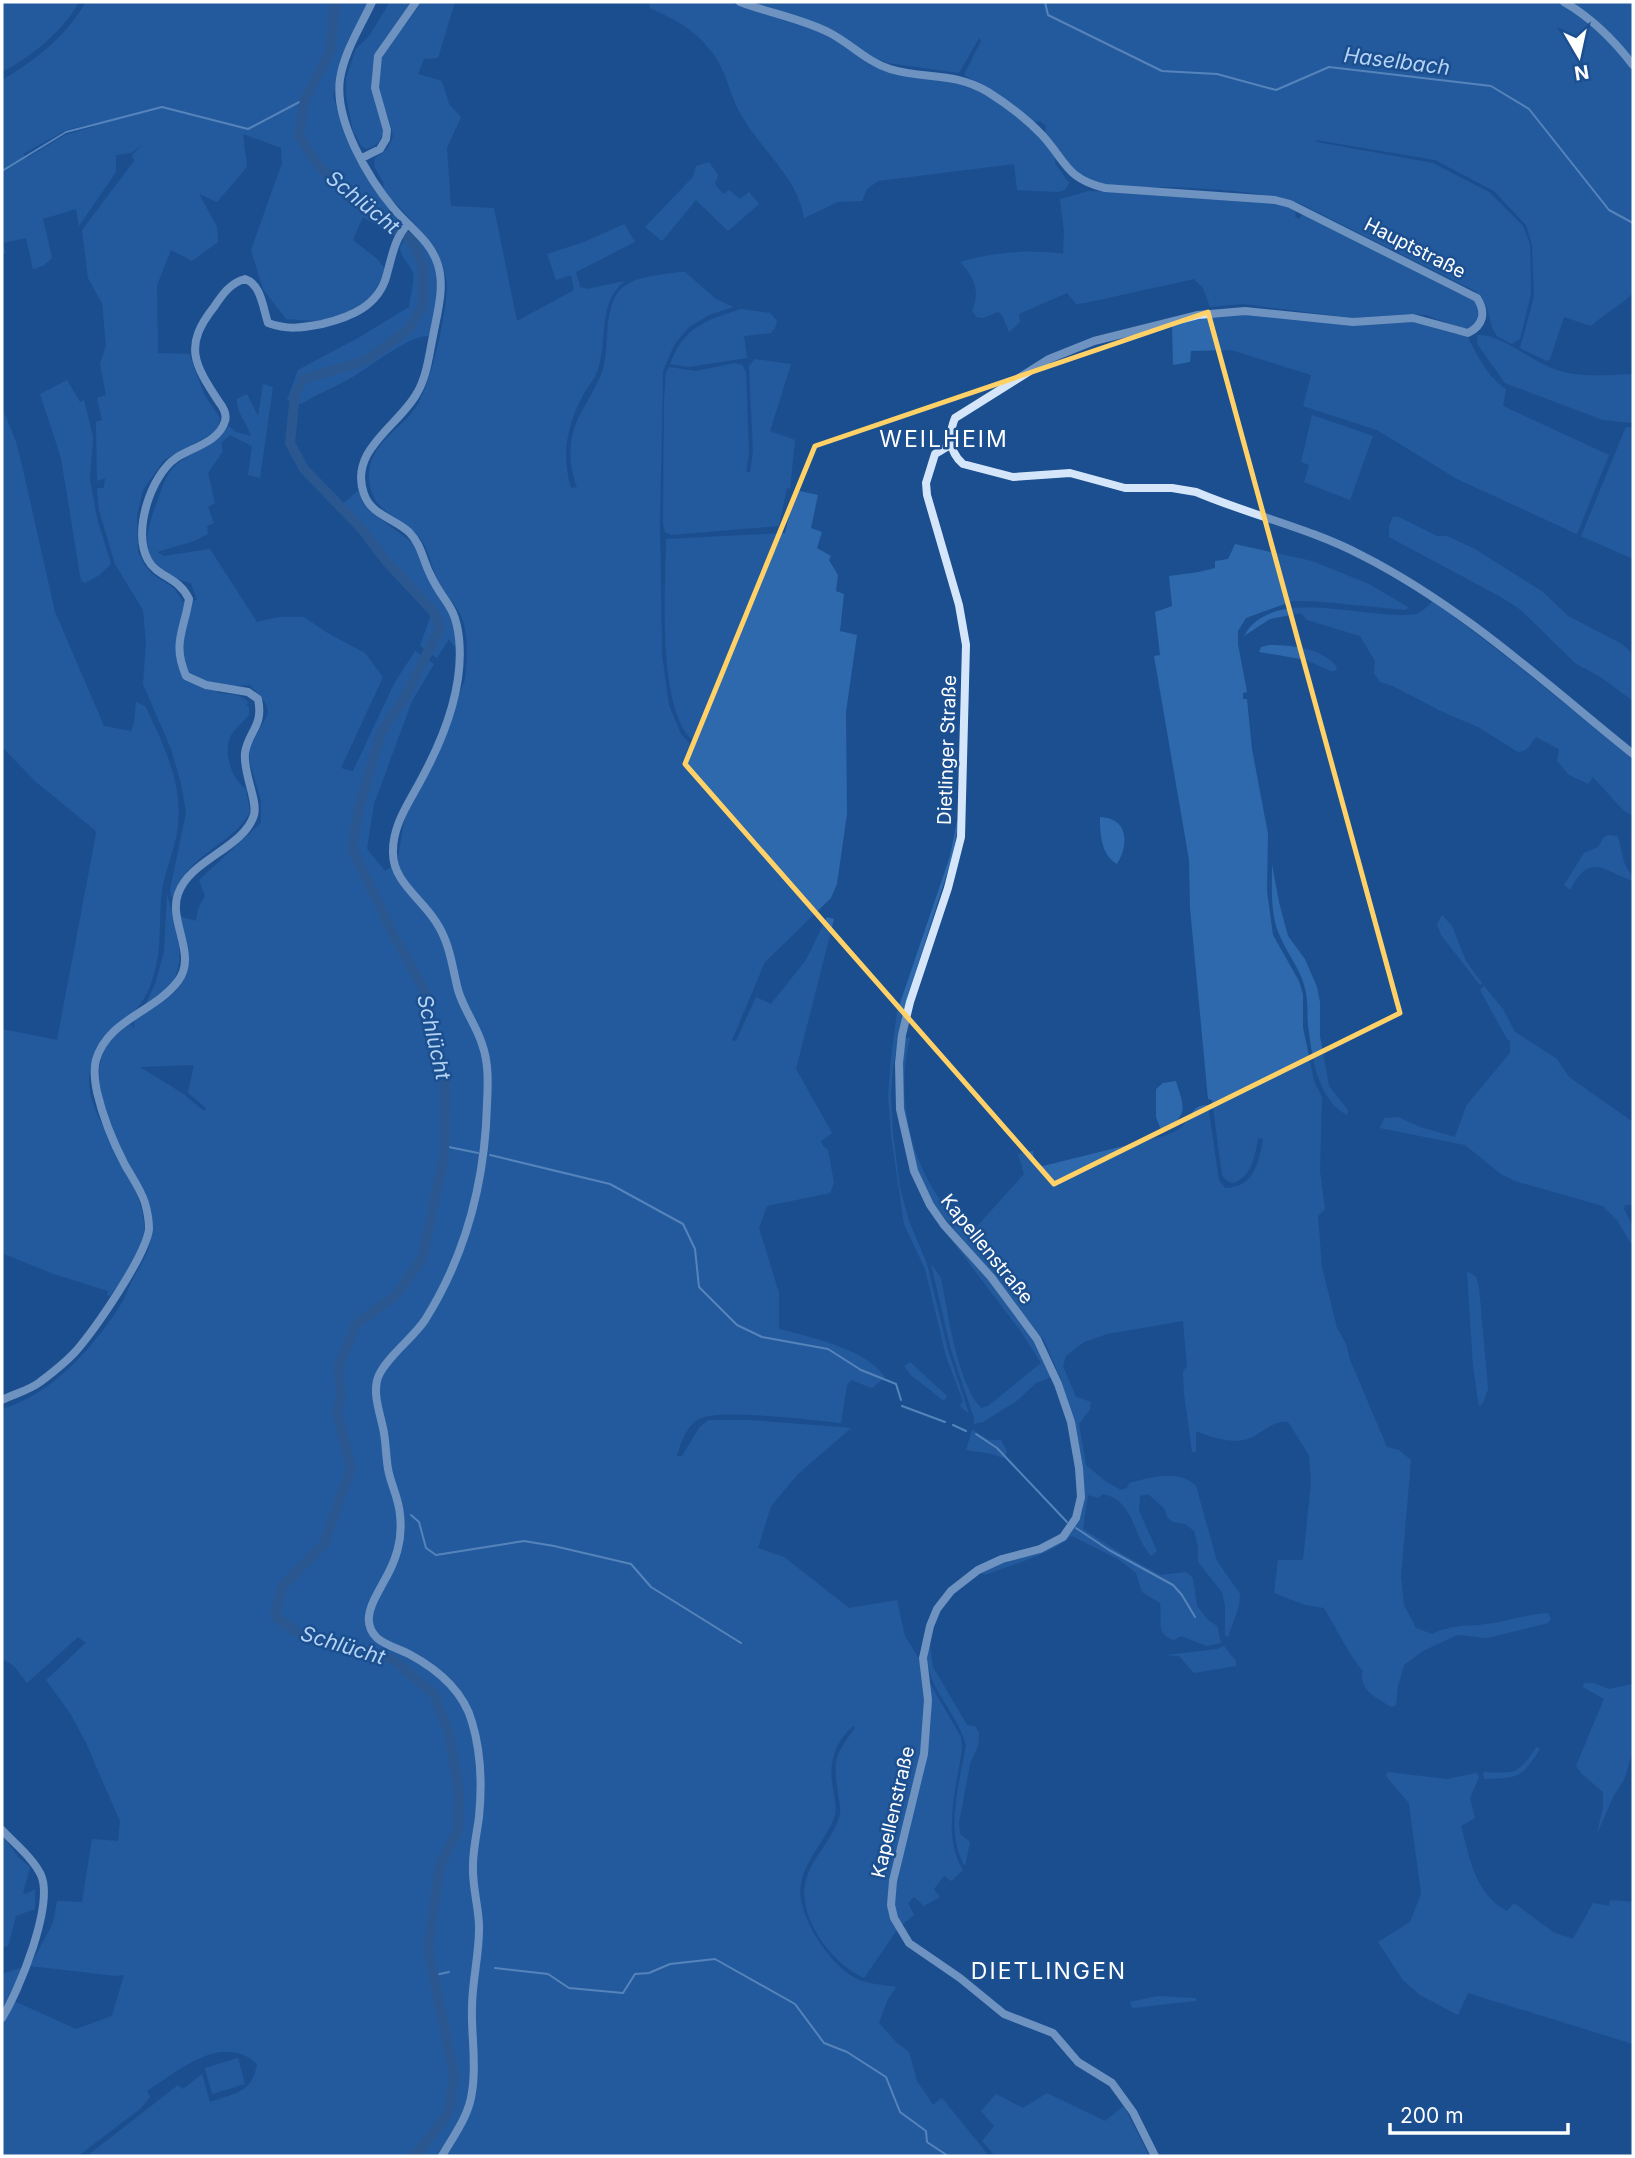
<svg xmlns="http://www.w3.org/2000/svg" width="1635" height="2158" viewBox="0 0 1635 2158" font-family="Inter,sans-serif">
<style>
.green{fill:#2e69ad;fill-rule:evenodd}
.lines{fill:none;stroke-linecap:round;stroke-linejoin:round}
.stream{stroke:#9cc4f0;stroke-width:2}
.river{stroke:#3c6290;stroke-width:10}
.secondary{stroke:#d6e6fa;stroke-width:8}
.marked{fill:none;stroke:#ffd166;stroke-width:5;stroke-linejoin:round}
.labels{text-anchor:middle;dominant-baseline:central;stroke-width:5;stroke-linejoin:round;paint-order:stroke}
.street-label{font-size:19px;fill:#fff;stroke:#1b4f8f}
.water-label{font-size:21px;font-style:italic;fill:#b5d3f5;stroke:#1b4f8f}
.quarter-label{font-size:23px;letter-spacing:2px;fill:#fff;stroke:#1b4f8f}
</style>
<rect width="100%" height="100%" fill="#1b4f8f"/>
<!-- green -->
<path class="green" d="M2 2H79C63 31 31 57 2 72Z
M86 2H369L348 41 333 96 346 137 362 167 400 225 401 230 397 237 363 217 353 240 377 259 386 270 368 302 342 316 316 321 286 319 263 289 251 250 282 163 281 148 243 134 247 167 217 202 199 194 217 227 218 242 192 261 171 250 157 285 158 353 189 354 205 396 220 418 218 426 213 433 164 460 143 490 137 515 138 552 144 564 152 574 174 588 183 602 197 600 191 583C140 570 141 544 157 502 161 491 165 476 173 468 183 456 202 451 214 442 219 438 224 431 229 426L236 432 251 436C247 423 236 412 237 399L247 394 258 416 263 384 273 387 260 478 248 475 252 446 230 435 221 443 223 451 208 473 215 503 208 507 214 523 207 526 208 534 194 541 157 552 164 556 210 549 257 622 279 617H304L329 634 365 653 383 677 341 768 353 771 394 684 415 651 434 664 412 701 374 804 367 849 385 871 397 864 404 821 427 774 465 680C467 661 469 633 461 616 455 603 444 593 438 581 431 566 429 549 419 537 400 513 372 515 369 479 367 449 394 433 411 414 430 394 446 316 447 287 447 277 443 265 439 256 429 235 400 210 384 190L383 182 374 166 375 158 387 149 393 137C391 120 382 106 378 89 370 53 406 30 421 2H455L438 58 424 59 418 74 442 81 449 104 461 117 447 148 451 206 494 208 517 321 574 290 571 275 556 280 547 254 584 242 624 224 635 242 576 272 580 287 587 289 625 281C596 303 609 341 597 372 594 380 587 387 583 395 567 426 561 454 571 488L577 487C572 474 569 459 571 444 574 414 597 393 604 365 609 343 604 310 619 291 632 276 661 275 680 272H685L716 299 733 307 709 315 688 328 674 345 663 371 660 525 662 654 669 705 681 734 690 744 693 741C656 708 666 587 666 539L785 533 795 490 818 495 811 528 822 532 817 548 831 556 829 560 838 575 836 591 844 594 840 631 857 635 846 712 847 814 837 884 831 898 765 962 732 1040 736 1041 756 997 771 1004 806 960 827 917 834 919 796 1069 832 1133 821 1141 823 1146 828 1150 834 1183 830 1193 767 1206 759 1228 779 1293V1329C810 1337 866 1349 885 1377L872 1388 851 1380 847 1385 841 1423C815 1420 717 1408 699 1419 686 1426 681 1443 677 1456H682L699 1428 708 1420H750L851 1428 798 1474 771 1506 758 1548 784 1557 849 1608 897 1600 905 1636 921 1662 926 1701 921 1751 890 1881 897 1930 864 1978C831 1963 794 1914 807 1877 814 1855 835 1837 840 1814 841 1807 839 1800 838 1793 833 1759 835 1755 855 1728L853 1726C834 1743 828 1764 833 1789 834 1798 837 1807 835 1815 827 1839 806 1858 801 1883 794 1912 831 1969 859 1980 870 1984 884 1985 896 1987L887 2001 879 2023 896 2042 909 2052 917 2081 933 2105 942 2098 989 2156H87L178 2085 183 2089 202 2074 210 2102C234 2093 252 2094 257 2064 222 2032 178 2071 147 2091L150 2097 140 2109 78 2156H2V2021L14 2001 76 2029 112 2016 124 1975 116 1976 30 1966 53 1923 57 1901 82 1902 92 1839 118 1841 120 1821 86 1743 70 1713 46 1680 86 1643 78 1637 27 1683 14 1666 5 1660 2 1663V1409C52 1395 97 1344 123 1301 128 1291 131 1281 137 1272 144 1259 152 1247 151 1232 147 1170 51 1069 131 1024L134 1029V1021C150 1009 177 998 184 977 187 968 180 929 179 916L196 921 198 909 205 896 199 880 261 823V801L250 763 249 748 267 716 268 710 265 702 250 685 217 687V693C228 694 242 694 249 703L246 704 249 708V715C244 721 238 726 233 732 221 749 231 779 246 789L250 812C230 848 186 853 174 897H171L170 890 186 813 181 783 171 749 143 684 146 642 143 610 115 564 99 510 97 488H104L105 478 97 481 96 422 102 420 97 398 106 395 100 364 106 345 102 303 88 278 82 230 134 161 132 155 141 146 131 153 116 155V172L79 226 76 209 43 219 52 258 43 266 33 269 26 238 3 243 6 253H2V80C36 60 66 36 86 2ZM100 122 93 127 65 135 27 158 23 154 66 130ZM194 1065 188 1093 206 1108 204 1111 182 1093 140 1067Z
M390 2H412C403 18 378 52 373 67 365 94 403 137 367 149L362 147 353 131 346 96V78L356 49 369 36Z
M649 2H729L826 34 852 50 868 64 885 71 959 82 986 93 1012 110 1040 138 1055 155V163L1069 183 1065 190 1058 192 1017 190 1014 164 878 181 867 189 862 201 838 202 804 218C797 175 757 147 738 109 729 92 726 70 714 55 695 29 678 21 650 8Z
M752 2H1633V293C1620 306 1605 313 1591 326L1564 317 1550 359 1547 361 1520 348 1534 297 1532 245 1526 225 1494 191 1435 160 1316 140 1317 142 1433 163 1489 192 1523 226 1530 244 1531 294 1520 339 1512 344 1497 336 1493 330 1486 305 1475 291 1299 203C1259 191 1214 189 1172 187 1145 186 1107 192 1082 177 1065 167 1056 149 1045 133L1046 126 1040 121 1034 122 1013 104 964 75 981 41 979 38 959 73 888 63 873 57 833 30Z
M709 162 718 175 715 184 723 194 729 190 740 199 749 192 759 204 728 231 696 200 662 241 645 227 693 177 696 166Z
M1089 191 1155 193 1276 203 1296 210 1295 217 1299 219 1303 213 1459 294C1475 293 1480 306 1480 319L1470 328H1461L1426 315 1410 314 1352 318 1243 304 1210 307 1203 288 1194 279 1085 303 1076 304 1067 293 1019 314 1020 322 1009 332 1002 315 998 312 983 318 976 317 972 310C981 292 974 276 960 262 996 252 1027 249 1063 254L1064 232 1060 199Z
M411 236C449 256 435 303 430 336 408 335 370 367 351 378 335 387 317 394 301 404L287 400 298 370 358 338 409 307C410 297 415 282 413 273 408 259 388 249 411 236Z
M741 309 770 313 777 321 776 326 771 333 744 336 747 358 688 367 670 364C684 327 706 320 741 309Z
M1234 313 1357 325 1416 322 1455 334 1467 335C1476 354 1488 378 1506 389L1503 406 1609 455 1577 534 1457 479 1377 430 1303 406 1311 375 1231 350 1191 351 1190 362 1173 365 1172 324Z
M1477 335C1501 333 1533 363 1557 370 1580 378 1609 375 1633 374V423L1603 420 1505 383 1478 345Z
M755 359 791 364 770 431 795 440 790 489 787 488 779 526 671 535 665 532 663 524 664 400 666 373 669 367 696 371 735 363 742 365 746 372 749 454 746 471 750 473 753 451 749 366Z
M67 380 80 402 84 400 93 437 90 480 97 518 111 564 98 576 85 583 81 581 61 458 40 394Z
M2 407 16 442 24 474 55 612 104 726 131 731 134 723 136 702 145 706C165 747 186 790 176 837 172 858 162 878 161 899 159 932 162 962 147 993 130 1027 92 1032 89 1078 88 1095 96 1113 104 1128 117 1154 147 1203 144 1231 142 1255 124 1277 110 1296L107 1295 108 1291 51 1273 2 1253V1029L57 1040 96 834 95 830 36 782 2 747Z
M1312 415 1373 436 1350 500 1304 482 1309 465 1301 462Z
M1626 427H1633V559L1581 536Z
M359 490 362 502 370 511 410 541 418 552 453 616 458 646H454L449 639 437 658 420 646 431 615 379 557 340 506Z
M1393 517H1399L1437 536H1447L1475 549 1543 592 1568 616 1622 644 1630 651 1633 659V701L1602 678 1575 663 1521 610 1501 597 1389 537V526Z
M1235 544 1312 561 1369 584 1408 607 1406 610 1313 601H1293L1246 618 1238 631V644L1247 692 1243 693V699H1247L1252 749 1268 834 1267 891 1273 935 1299 981 1303 994V1027L1314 1081 1322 1097 1320 1171 1325 1209 1318 1216 1322 1267 1337 1328 1346 1344 1350 1360 1387 1447 1399 1450 1411 1460 1401 1577 1404 1605 1416 1628 1432 1634C1455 1624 1463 1627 1487 1624 1508 1622 1526 1614 1548 1613L1551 1619 1548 1623 1487 1638 1457 1635 1423 1651 1404 1665 1398 1686 1396 1705 1391 1707C1377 1698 1358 1690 1363 1671 1349 1655 1336 1628 1324 1608L1305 1605 1274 1593 1278 1560H1303L1311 1483 1309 1455 1288 1422C1272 1420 1262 1434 1247 1439 1233 1444 1209 1437 1196 1431V1452H1192L1184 1393 1183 1372 1187 1366 1183 1321 1107 1334 1084 1342 1066 1356 1063 1366 1076 1397 1091 1402 1090 1409 1079 1424 1086 1465 1105 1481 1121 1490 1127 1488 1129 1483C1149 1478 1179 1468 1196 1486L1217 1561 1240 1594 1239 1606 1228 1637 1225 1635V1606L1222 1592 1198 1562V1546L1194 1531 1185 1524 1173 1522 1168 1518 1164 1508 1148 1494 1140 1496 1139 1511 1157 1551 1151 1556C1132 1535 1135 1501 1103 1494L1098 1498 1088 1495 1083 1529 1122 1554 1160 1575 1186 1572 1193 1578 1197 1606 1208 1620 1217 1626 1221 1643 1207 1646 1181 1636 1174 1640C1154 1634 1163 1619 1160 1603L1142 1592 1136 1573 1118 1559 1072 1536C1047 1556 1014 1564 985 1575L978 1572 1066 1538 1080 1519 1083 1508V1466L1073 1419 1061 1379 1044 1340 931 1201 917 1168 908 1136 903 1104 902 1060 905 1038H910C896 1091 908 1156 941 1201 949 1212 961 1222 971 1233L1024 1174 1018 1154 1033 1151 1034 1161 1043 1166 1164 1136C1168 1134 1175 1132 1179 1129 1191 1121 1190 1104 1208 1105L1219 1180 1225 1188C1254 1188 1259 1162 1263 1139L1258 1138C1255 1156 1252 1177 1233 1183L1227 1181 1222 1175 1212 1100 1208 1099 1190 908 1189 860 1154 656 1160 655 1155 612 1172 606 1169 576 1199 572 1215 568V561L1228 559Z
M1433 601 1499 651 1633 758V816L1623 810 1593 777 1588 784 1569 775 1557 761 1559 749 1536 737 1526 750 1518 752 1480 728 1441 711 1393 686 1380 682 1374 673 1375 661 1360 636 1307 620 1301 613 1270 619 1244 636C1272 583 1370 622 1416 614 1422 613 1428 605 1433 601Z
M1269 645C1291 645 1322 648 1337 667L1335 671H1331L1306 660 1259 652 1261 647Z
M1100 817C1129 818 1129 845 1117 864 1101 855 1100 834 1100 817Z
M957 821H959L952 858 906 1002 893 1067 891 1094 893 1134 900 1188 909 1221 927 1264 948 1350 969 1414 960 1406 963 1401 946 1356 925 1269 904 1224 891 1135 888 1096 891 1058 897 1012 950 856Z
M1608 835 1617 836C1623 849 1621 865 1633 876V881C1602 870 1590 852 1570 890L1564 885 1584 853 1598 847 1604 837Z
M1272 864 1279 902 1288 936 1305 959 1317 987 1320 1002V1036L1329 1086 1348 1110 1347 1115C1317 1099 1312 1056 1308 1025 1307 1014 1308 1003 1306 993 1302 970 1287 954 1279 934 1270 913 1272 886 1272 864Z
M167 894C174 923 191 963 167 989 161 995 152 1000 145 1006L155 984 164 952Z
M1442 915 1452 926 1466 961 1482 983 1480 985 1441 935 1437 924Z
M1484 986 1503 1009 1515 1032 1557 1059 1569 1077 1633 1122V1205H1625L1624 1209 1633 1227V1247L1617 1220 1603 1206 1515 1181 1501 1174 1465 1145 1380 1128 1384 1118 1398 1117 1420 1127 1455 1137 1466 1106 1510 1053V1041L1507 1039 1480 990Z
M1176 1081C1184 1107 1190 1117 1161 1130L1156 1117V1089L1163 1083Z
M940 1225 986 1277 1036 1341 1051 1377 1036 1383 1018 1400 983 1422 974 1424V1418L951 1350 931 1264 941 1278C948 1313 957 1383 981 1408L988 1406 1041 1363 1022 1333Z
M1467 1271 1476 1277 1479 1287 1488 1389 1483 1403 1479 1406 1473 1366Z
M910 1362 947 1396 944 1401 912 1376 904 1366Z
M972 1430 989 1440H1001L1007 1452 1003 1458 992 1454 966 1450Z
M929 1637 933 1667 967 1725 975 1726 979 1733 978 1746 970 1764 959 1823 960 1834 970 1842 965 1866C944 1832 960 1782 966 1745 959 1717 931 1690 928 1665 927 1656 929 1646 929 1637Z
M1224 1646 1236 1661V1666L1194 1673 1179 1656 1166 1655 1217 1649Z
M928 1680 961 1737 962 1749C957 1786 941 1836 963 1870L951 1881 944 1876 934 1889 940 1897 924 1906 914 1897 908 1903 914 1915 900 1926 893 1904 896 1879 924 1772 929 1727Z
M1584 1683H1593L1609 1689 1633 1684V1750L1624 1780 1614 1795 1597 1834 1603 1807V1792L1582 1774 1576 1766 1604 1699 1583 1687Z
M1537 1747 1540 1749C1521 1779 1517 1778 1484 1779L1483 1772C1517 1773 1516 1776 1537 1747Z
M1387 1772 1447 1779 1477 1773 1479 1777 1470 1798 1475 1818 1461 1826C1470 1858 1474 1893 1507 1911L1514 1903 1553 1932 1573 1939 1593 1903 1609 1906 1610 1900 1633 1902V2044L1468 1993 1458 2015 1420 1995 1403 1980 1378 1942 1410 1922 1421 1894 1409 1803 1386 1776Z
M2 1835 19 1858 30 1867 23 1893 26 1894 35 1889V1909L16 1916 8 1946 2 1947Z
M23 1967 2 2011V1974Z
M1158 1996 1196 1998V2001L1132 2008 1130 2002Z
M238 2058 245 2084 212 2094 205 2068Z
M1047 2093 1105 2121 1124 2106 1149 2156H995L982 2141 994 2126 981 2111 996 2094 1023 2108Z"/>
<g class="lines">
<!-- stream -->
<path class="stream" d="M1045 2 1048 15 1162 71 1217 74 1276 90 1329 67 1491 86 1529 109 1609 210 1633 223
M2 171 66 132 162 107 248 129 305 99
M444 1146 478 1153
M490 1155 610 1184 683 1224 695 1249 699 1287 737 1325 762 1337 828 1349 861 1370 896 1384 901 1400
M902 1406 945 1422
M953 1425 966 1431
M976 1434 997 1448 1067 1522
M411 1515 419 1522 426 1548 436 1555 524 1541 554 1546 631 1564 651 1587 741 1643
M1076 1528 1109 1550 1173 1585 1182 1595 1195 1617
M495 1968 548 1974 569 1988 623 1993 635 1974 649 1973 670 1964 715 1959 795 2004 824 2043 847 2052 886 2077 900 2112 926 2131 927 2142 948 2156
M435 1975 449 1972"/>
<!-- river -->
<path class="river" d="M335 2 330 52 305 99 299 135 317 164 369 212 412 240 423 265V305L409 329 365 361 303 379 295 395 290 443 304 469 362 529 387 562 433 611 440 628 406 695 381 733 359 808 352 849 395 938 424 989 445 1082 444 1157 422 1259 395 1296 356 1324 339 1366 341 1399 337 1411 351 1468 324 1544 282 1587 275 1616 299 1634 392 1659 434 1694 449 1734 459 1792 458 1830 440 1866 428 1948 454 2075 449 2112 415 2156"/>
<!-- secondary -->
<path class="secondary" d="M372 2C361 26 344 52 340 79 334 120 368 178 394 209 409 227 431 241 438 265 445 287 437 314 433 336 429 355 427 376 417 393 400 425 348 450 364 494 371 515 394 518 409 532 421 544 423 560 430 574 443 603 455 603 459 638 464 685 445 735 423 776 411 800 392 824 393 853 393 882 422 899 436 922 450 943 452 966 458 990 464 1010 476 1025 482 1044 489 1063 488 1084 487 1104 485 1182 467 1253 425 1320 413 1338 388 1356 379 1375 371 1392 381 1415 384 1433 386 1445 386 1457 388 1469 391 1485 399 1499 400 1515 403 1540 396 1561 383 1583 378 1593 370 1604 369 1616 368 1624 371 1632 377 1638 385 1645 399 1649 409 1654 437 1669 463 1690 472 1722 481 1752 482 1787 479 1817 477 1833 473 1849 473 1865 472 1885 478 1904 479 1924 480 1952 472 1980 472 2008 471 2035 477 2064 472 2092 469 2116 454 2135 442 2156
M740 2C769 13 803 19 830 33 851 44 867 62 890 69 925 80 953 71 988 92 1007 104 1027 119 1042 135 1066 161 1066 179 1105 188L1275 200 1290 204 1477 298C1486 312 1484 325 1468 333L1413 318 1353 322 1245 311 1198 315 1094 341 1049 359 955 418C948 435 949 452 963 464L1013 477 1070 473 1125 488H1172L1196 492C1250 515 1309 528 1361 555 1462 606 1546 684 1633 754
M1564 2C1592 18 1613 39 1633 65
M362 158 380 149 386 139 387 130 375 88 378 56 416 2
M950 445 935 454 926 483 927 495 959 605 966 645 961 837 948 888 910 1002 902 1035 899 1063 900 1109 914 1171 930 1205 944 1225 991 1277 1037 1339 1058 1384 1071 1422 1079 1468 1081 1497 1076 1518 1063 1537 1040 1549 1002 1559 978 1570 951 1591 937 1609 930 1626 923 1658 928 1700 924 1754 893 1881 891 1905 894 1918 909 1943 960 1978 1004 2014 1053 2033 1078 2062 1112 2083 1133 2112 1155 2156
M2 1400C14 1394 30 1390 40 1382 52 1373 66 1362 76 1351 95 1329 146 1256 149 1229 149 1222 147 1210 145 1203 141 1190 132 1177 125 1165 113 1142 103 1118 97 1092 95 1082 93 1070 96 1060 108 1019 155 1012 178 981 198 955 168 922 178 894 190 859 243 849 254 815 258 800 243 774 245 753 248 731 264 727 258 699L248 692 206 685 186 676C172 643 184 631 189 599 179 577 157 577 148 560 132 532 151 475 176 458 193 447 219 442 225 421 227 414 223 407 219 402 194 364 183 346 214 307 222 295 230 283 245 279 261 284 263 308 268 323 288 330 301 328 322 324 351 317 379 306 387 274 392 256 395 237 408 224
M2 1830C14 1843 33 1858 41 1875 54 1905 19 1991 2 2018"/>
</g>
<!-- marked area -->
<path d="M0 0H1635V2158H0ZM1208 312 1400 1013 1054 1184 685 764 815 446Z" fill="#1b4f8f" fill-opacity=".55" fill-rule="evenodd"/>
<path class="marked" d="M1208 312 1400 1013 1054 1184 685 764 815 446Z"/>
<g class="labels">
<!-- street labels -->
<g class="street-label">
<text transform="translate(1415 248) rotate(27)">Hauptstraße</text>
<text transform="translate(947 750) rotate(-88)">Dietlinger Straße</text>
<text transform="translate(987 1249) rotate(51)">Kapellenstraße</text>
<text transform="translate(893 1812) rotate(-77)">Kapellenstraße</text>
</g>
<!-- water labels -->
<g class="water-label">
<text transform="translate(1397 61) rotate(7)">Haselbach</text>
<text transform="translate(363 202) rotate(39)">Schlücht</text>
<text transform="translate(434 1037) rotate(77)">Schlücht</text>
<text transform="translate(343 1645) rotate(17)">Schlücht</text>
</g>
<!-- quarter labels -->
<g class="quarter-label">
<text x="944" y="439">WEILHEIM</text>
<text x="1049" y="1971">DIETLINGEN</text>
</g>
</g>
<!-- border -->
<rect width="1635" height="2158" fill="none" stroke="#ffffff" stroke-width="7"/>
<!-- north arrow -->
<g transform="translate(1579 56) rotate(171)" stroke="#1b4f8f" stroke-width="5" paint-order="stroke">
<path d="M0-5L12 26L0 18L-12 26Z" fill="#ffffff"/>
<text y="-10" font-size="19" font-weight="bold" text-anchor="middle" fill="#ffffff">N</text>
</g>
<!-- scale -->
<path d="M1390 2123v10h178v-10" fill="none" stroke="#ffffff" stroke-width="3.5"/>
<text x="1400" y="2123" font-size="21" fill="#ffffff" stroke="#1b4f8f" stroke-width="5" paint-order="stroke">200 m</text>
</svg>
